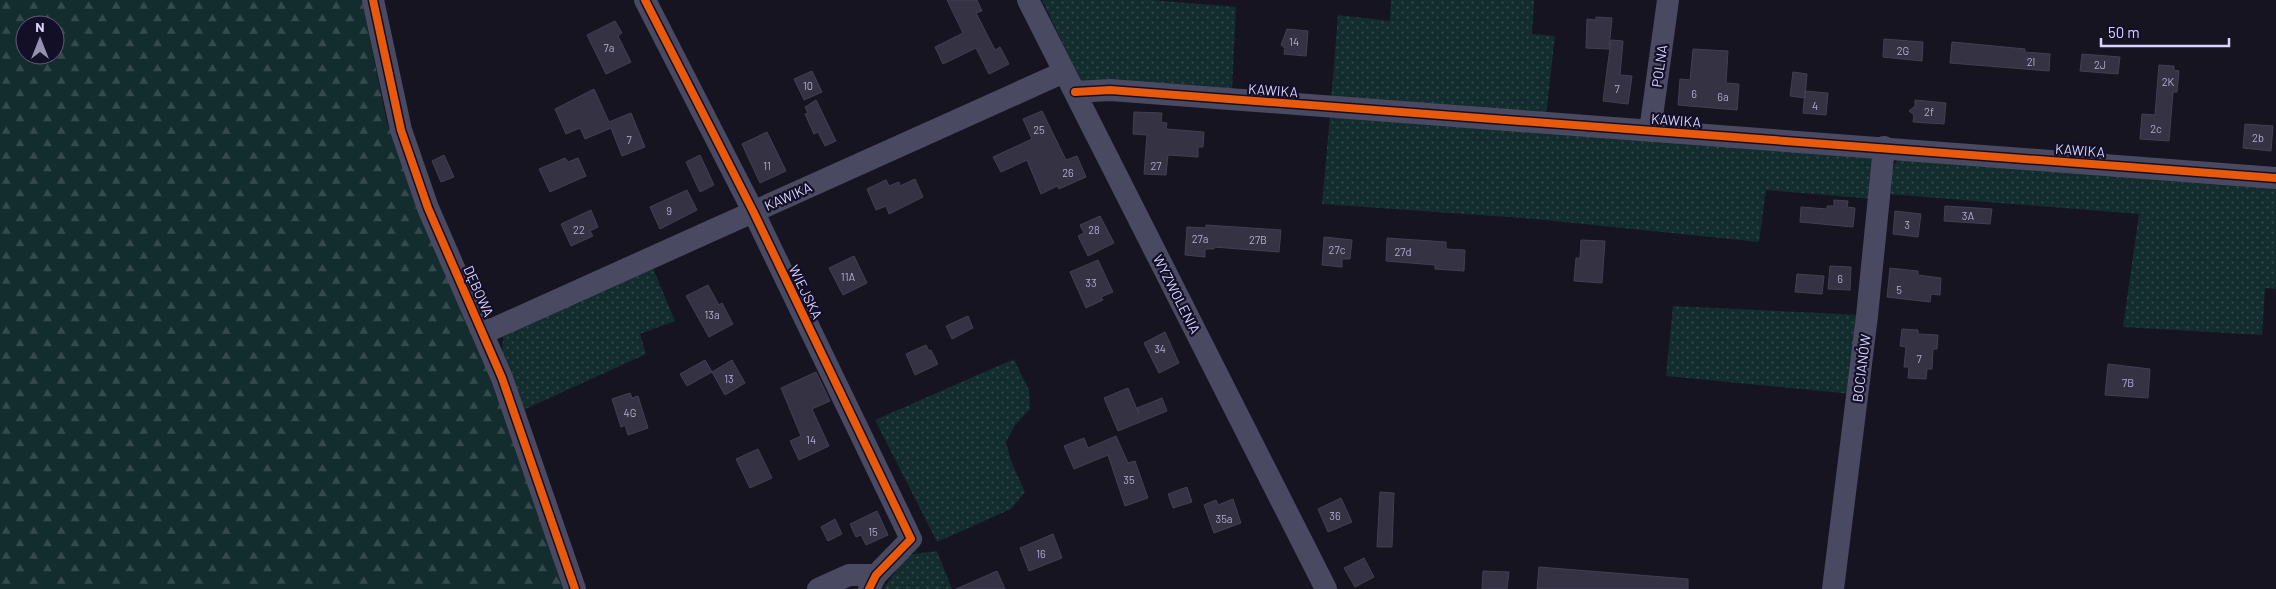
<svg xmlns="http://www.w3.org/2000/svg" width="2276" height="589" viewBox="0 0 2276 589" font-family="Barlow,sans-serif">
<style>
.grass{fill:url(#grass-dots)}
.forest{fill:url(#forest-firs);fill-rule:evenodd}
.building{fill:#343243;stroke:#433f54}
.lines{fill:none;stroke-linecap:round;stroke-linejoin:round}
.minor{stroke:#4a4962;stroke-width:22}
.cycleway-casing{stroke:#130f26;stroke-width:11}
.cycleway{stroke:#e8590c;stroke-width:8}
.labels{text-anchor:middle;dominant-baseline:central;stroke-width:4.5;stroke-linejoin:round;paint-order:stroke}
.number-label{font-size:11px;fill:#b0acd0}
.street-label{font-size:14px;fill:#d9d4ff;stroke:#130f26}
</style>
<defs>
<pattern id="grass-dots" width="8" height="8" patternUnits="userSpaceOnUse" patternTransform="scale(1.25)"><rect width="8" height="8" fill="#132c2d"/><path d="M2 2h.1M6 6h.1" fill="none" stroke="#354a4c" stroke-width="1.8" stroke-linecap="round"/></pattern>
<pattern id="forest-firs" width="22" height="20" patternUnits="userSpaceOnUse" patternTransform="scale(1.25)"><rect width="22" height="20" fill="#132c2d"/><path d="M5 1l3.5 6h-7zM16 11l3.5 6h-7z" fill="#354a4c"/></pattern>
</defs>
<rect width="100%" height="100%" fill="#161421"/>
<!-- grass -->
<path class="grass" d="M1042 0H1152L1236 7 1232 90 1081 82Z
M1391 0H1534L1532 34 1555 36 1546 116 1331 101 1338 15 1390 21Z
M1330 115 1877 154 1874 199 1766 190 1759 242 1535 219 1322 204Z
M1898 158 2276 187V289L2265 288 2262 335 2123 327 2139 214 1888 194 1890 173Z
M650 261 675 321 640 334 646 354 521 411 502 355 503 335Z
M1673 306 1861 315 1852 394 1666 376Z
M1014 359 1029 390 1030 409 1015 425 1006 442 1011 461 1025 492 1011 509 937 542 875 420Z
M937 551 952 589H883L907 555Z"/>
<!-- forest -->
<path class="forest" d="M0 0H362L387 123 420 211 478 339 565 589H0ZM25 25H55V55H25Z"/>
<!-- building -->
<path class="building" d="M947 0H977L982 11 976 13 995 50 1000 47 1009 64 989 74 976 48 943 64 935 47 963 33Z
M1596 17 1612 18 1609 49 1586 48 1587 19 1596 20Z
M615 21 622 33 618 36 631 62 606 74 587 35Z
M1287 29 1308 31 1306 56 1284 54 1285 48 1281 45Z
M1884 39 1923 42 1922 61 1883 57Z
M1611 40 1623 41 1620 75 1632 76 1628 104 1603 101Z
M1952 42 2025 49V52L2050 54 2049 71 1950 63Z
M1693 49 1728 51 1726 83 1739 84 1737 110 1678 105 1680 79 1690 80Z
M2082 54 2120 57 2118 74 2080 71Z
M2159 65 2174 66V70L2179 71 2177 92H2173L2169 141 2140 139 2142 114 2155 115Z
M812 71 822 92 804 100 794 79Z
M1793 72 1807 74 1805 98 1790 96Z
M594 89 609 122 631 113 645 147 622 156 611 128 585 139 580 128 566 134 555 109Z
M1805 91 1828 93 1826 115 1803 113Z
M816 100 836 141 825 146 818 132 814 134 805 114 808 113 805 107Z
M1915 100 1946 103 1944 124 1913 122 1914 115 1909 111 1915 106Z
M1042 111 1066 160 1077 156 1086 177 1059 189 1057 186 1041 194 1027 160 1001 172 993 157 1032 139 1023 119Z
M1134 112 1162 113 1161 122 1167 123 1166 129 1204 132 1203 147H1198V157L1168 155 1166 175 1144 174 1147 135 1133 134Z
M2245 124 2273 126 2271 151 2243 148Z
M767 132 786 171 760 183 742 144Z
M444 155 454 177 441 182 432 161Z
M700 155 714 185 700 192 686 162Z
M565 158 568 162 578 158 586 176 550 192 539 169Z
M915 179 923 197 889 214 886 206 876 210 867 189 886 180 889 186 899 182 900 186Z
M687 190 697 210 660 229 650 207Z
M1834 200 1848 201 1847 207 1855 208 1853 227 1800 222 1801 207 1827 209V206H1834Z
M1945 206 1992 209 1990 224 1944 221Z
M591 210 598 227 590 231 593 236 571 246 561 224Z
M1895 211 1921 214 1918 237 1893 234Z
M1100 216 1114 243 1088 256 1078 236 1084 233 1080 225Z
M1206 225 1281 230 1279 252 1214 247V249H1205V257L1185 255 1187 227 1206 228Z
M1324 237 1352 240 1350 259H1342V267L1322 265Z
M1387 238 1446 242V249L1465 250 1464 271 1435 269V265L1386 261Z
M1581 240 1605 241 1602 283 1574 281 1576 258H1580Z
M854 256 867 283 843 295 829 268Z
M1098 260 1113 292 1101 297 1103 300 1086 308 1070 272Z
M1830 266 1851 267 1850 290 1828 289Z
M1890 268 1918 271V275L1941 278 1940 295 1931 294 1930 302 1887 297Z
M1797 274 1824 276 1822 294 1795 292Z
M708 285 719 305 722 303 733 324 709 337 686 296Z
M968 316 973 328 952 339 946 326Z
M1902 329 1918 330V334L1938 335 1937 349H1933L1932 369H1927L1926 379 1908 378 1909 367H1904L1906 347 1900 346Z
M1165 332 1179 363 1159 373 1144 343Z
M926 345 929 351 931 350 938 364 915 375 906 354Z
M705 360 712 372 687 386 680 374Z
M732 360 745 383 725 395 712 372Z
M2108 364 2150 369 2148 398 2105 395Z
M816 372 830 401 812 409 829 446 799 460 790 441 801 436 781 388Z
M1128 388 1139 414 1137 408 1162 398 1167 411 1118 431 1104 398Z
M630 393 632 398 638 396 648 428 628 435 625 425 621 427 612 399Z
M1116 436 1128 463 1135 461 1148 498 1125 506 1108 455 1074 469 1064 446 1084 438 1088 448Z
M758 449 772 478 750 488 736 459Z
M1187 487 1192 502 1173 508 1168 494Z
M1380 492 1394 493 1392 547H1377Z
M1341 498 1352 522 1328 532 1318 509Z
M1233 499 1241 523 1214 533 1204 505 1216 500 1218 505Z
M877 511 888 535 866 545 861 535 856 537 850 524Z
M835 519 842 534 828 541 821 527Z
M1053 534 1062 558 1029 571 1020 548Z
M1364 558 1374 577 1355 587 1344 568Z
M1539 567 1688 579V589H1537Z
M997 571 1005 589H956Z
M1483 571 1509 572 1507 589H1482Z"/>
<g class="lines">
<!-- minor -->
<path class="minor" d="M373 0 401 130 428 208 502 378 575 589
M645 0 753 211 911 539 876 575 869 589
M1028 0 1326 589
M1075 92 1110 90 2276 178
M1650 131 1668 0
M484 333 1064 72
M818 589 849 575H876
M1833 589 1867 316 1884 147"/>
<defs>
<path id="cycleway" d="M373 0 401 130 428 208 502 378 575 589
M645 0 753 211 911 539 876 575 869 589
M1075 92 1110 90 2276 178"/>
</defs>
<!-- cycleway casing -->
<use href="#cycleway" class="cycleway-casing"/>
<!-- cycleway -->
<use href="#cycleway" class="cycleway"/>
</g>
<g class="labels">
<!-- number labels -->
<g class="number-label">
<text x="1294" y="41">14</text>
<text x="609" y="47">7a</text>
<text x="1903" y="50">2G</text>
<text x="2031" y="61">2I</text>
<text x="2100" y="64">2J</text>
<text x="2168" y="81">2K</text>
<text x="808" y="85">10</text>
<text x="1617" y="88">7</text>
<text x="1694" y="93">6</text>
<text x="1723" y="96">6a</text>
<text x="1815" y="105">4</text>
<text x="1929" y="111">2f</text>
<text x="2156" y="128">2c</text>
<text x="1039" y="129">25</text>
<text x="2258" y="137">2b</text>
<text x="629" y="139">7</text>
<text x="767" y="165">11</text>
<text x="1156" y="165">27</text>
<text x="1068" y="172">26</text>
<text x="669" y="210">9</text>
<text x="1968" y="215">3A</text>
<text x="1907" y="224">3</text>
<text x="579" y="229">22</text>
<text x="1094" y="229">28</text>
<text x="1200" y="238">27a</text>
<text x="1258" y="239">27B</text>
<text x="1337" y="249">27c</text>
<text x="1403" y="251">27d</text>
<text x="848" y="276">11A</text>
<text x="1840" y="278">6</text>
<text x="1091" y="282">33</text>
<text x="1899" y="289">5</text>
<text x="712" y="314">13a</text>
<text x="1160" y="348">34</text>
<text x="1919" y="358">7</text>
<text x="729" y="378">13</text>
<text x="2128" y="382">7B</text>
<text x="630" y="412">4G</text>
<text x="811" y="439">14</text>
<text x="1129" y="479">35</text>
<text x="1335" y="515">36</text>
<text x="1224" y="518">35a</text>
<text x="873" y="531">15</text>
<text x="1041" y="553">16</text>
</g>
<!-- street labels -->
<g class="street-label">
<text transform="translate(1659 66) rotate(-82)">POLNA</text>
<text transform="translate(1273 90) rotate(4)">KAWIKA</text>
<text transform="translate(1676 120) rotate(4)">KAWIKA</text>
<text transform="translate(2080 150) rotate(4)">KAWIKA</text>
<text transform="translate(788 196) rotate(-24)">KAWIKA</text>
<text transform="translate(479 291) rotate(66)">DĘBOWA</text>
<text transform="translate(806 292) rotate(64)">WIEJSKA</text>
<text transform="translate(1177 294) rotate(63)">WYZWOLENIA</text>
<text transform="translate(1861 368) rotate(-83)">BOCIANÓW</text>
</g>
</g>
<!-- north arrow -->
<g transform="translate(40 40)"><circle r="24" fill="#130f26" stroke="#625e7d"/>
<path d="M0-4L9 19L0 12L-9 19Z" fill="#9591b1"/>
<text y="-8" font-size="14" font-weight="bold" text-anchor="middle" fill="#d9d4ff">N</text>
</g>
<!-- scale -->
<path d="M2101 38v8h128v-8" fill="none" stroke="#d9d4ff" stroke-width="2.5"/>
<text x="2108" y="38" font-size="15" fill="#d9d4ff" stroke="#130f26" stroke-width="4" paint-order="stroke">50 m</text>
</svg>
